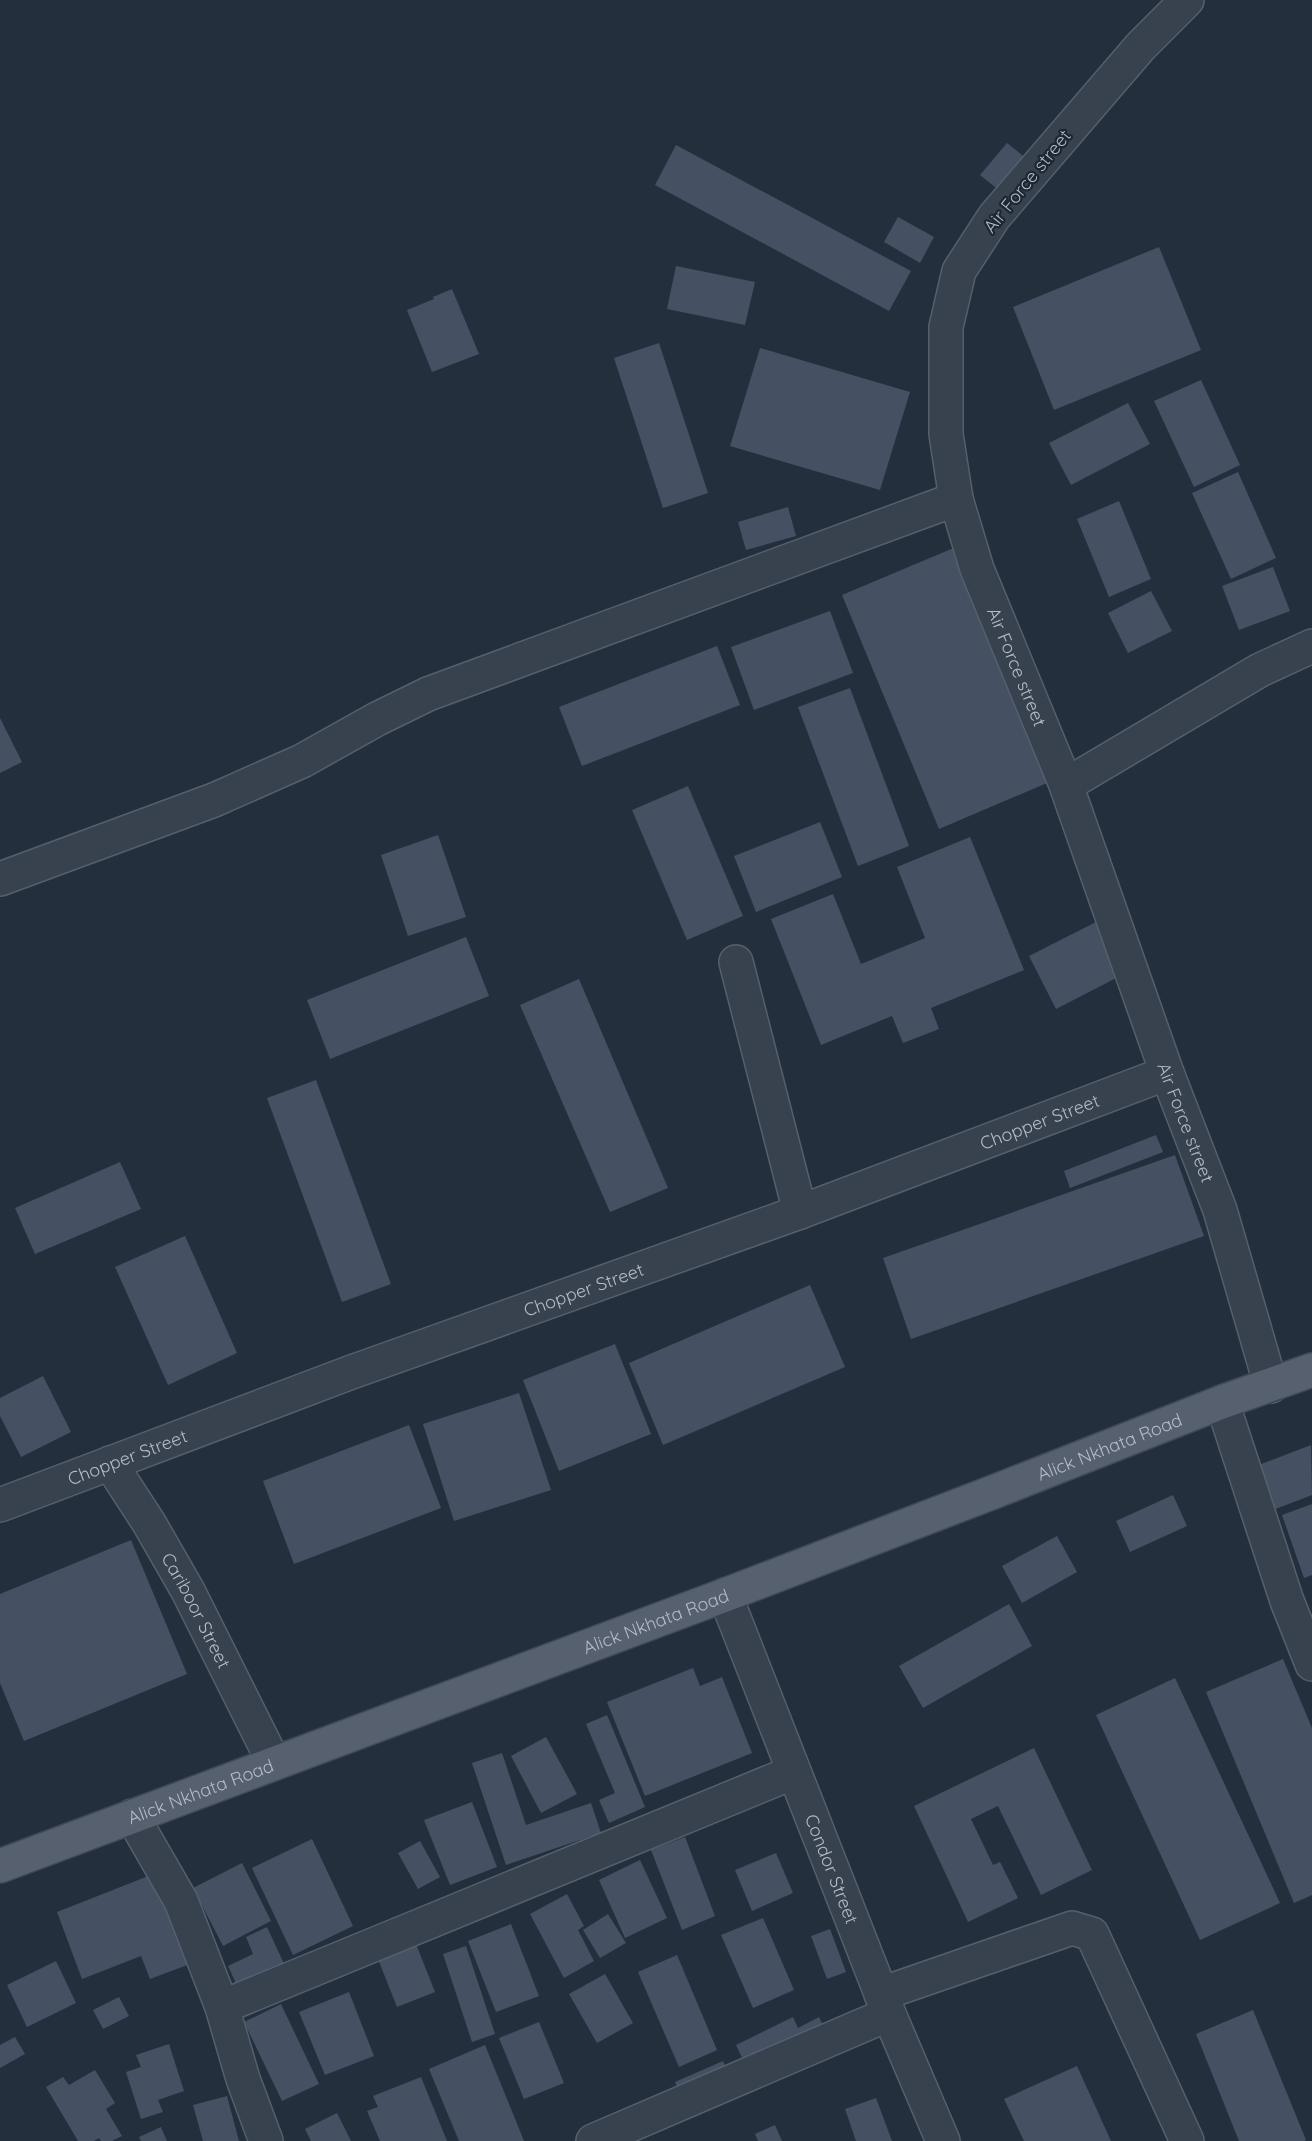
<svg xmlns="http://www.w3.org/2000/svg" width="1312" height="2141" viewBox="0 0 1312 2141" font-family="Quicksand,sans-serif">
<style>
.building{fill:#455162}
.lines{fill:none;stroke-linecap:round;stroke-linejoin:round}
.minor-casing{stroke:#565f6c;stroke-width:36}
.major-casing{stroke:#414a57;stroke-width:36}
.minor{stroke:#38414e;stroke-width:33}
.major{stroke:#56606e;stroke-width:33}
.labels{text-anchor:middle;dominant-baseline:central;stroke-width:4.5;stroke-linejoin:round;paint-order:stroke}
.street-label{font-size:18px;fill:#b4bcc9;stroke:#1d2633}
</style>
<rect width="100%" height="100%" fill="#242f3e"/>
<!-- building -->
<path class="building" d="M1007 143 1027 159 1000 191 980 175Z
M676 145 911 271 889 311 655 185Z
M898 217 934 237 920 263 884 242Z
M1159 247 1201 350 1054 410 1013 307Z
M676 266 755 282 745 325 667 309Z
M452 289 479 354 432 372 407 310 434 299 433 297Z
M659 343 708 493 663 508 614 358Z
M760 348 910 392 880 490 730 446Z
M1201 380 1240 465 1194 487 1154 401Z
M1128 403 1150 444 1071 485 1049 443Z
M1238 472 1276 558 1231 579 1192 493Z
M1119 501 1151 579 1109 597 1077 519Z
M788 507 796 536 746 550 738 522Z
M956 547 1054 780 939 829 842 595Z
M1273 567 1290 611 1239 630 1222 586Z
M1151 591 1172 631 1128 653 1108 613Z
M830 611 853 673 754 710 731 647Z
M717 646 740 705 582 766 559 707Z
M850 688 909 846 858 866 798 707Z
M0 718 22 762 0 773Z
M688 786 743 916 687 940 632 810Z
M820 822 842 877 756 912 734 856Z
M438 835 466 917 408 936 381 855Z
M970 837 1024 970 931 1008 939 1029 903 1043 892 1016 821 1045 771 919 833 894 861 964 925 938 897 867Z
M1098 921 1124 974 1056 1009 1029 956Z
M466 937 489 996 330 1059 307 1000Z
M579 979 668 1188 610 1212 520 1005Z
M316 1080 391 1284 342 1302 267 1098Z
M1156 1135 1163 1152 1070 1188 1064 1171Z
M1175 1155 1204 1236 911 1339 883 1258Z
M120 1162 141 1209 35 1254 15 1208Z
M185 1236 237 1353 168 1385 115 1267Z
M810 1285 845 1367 663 1445 629 1363Z
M615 1344 651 1434 559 1471 523 1380Z
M43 1376 71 1432 21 1457 0 1416V1398Z
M519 1393 551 1490 454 1521 423 1424Z
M409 1425 441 1508 294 1564 263 1481Z
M1311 1445 1312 1495 1273 1510 1256 1466Z
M1173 1495 1187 1526 1130 1552 1116 1521Z
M1312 1504V1575L1304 1578 1282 1515Z
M1057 1536 1077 1572 1022 1603 1002 1566Z
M131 1540 187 1674 24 1741 0 1683V1594Z
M1009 1604 1032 1646 923 1708 899 1666Z
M1283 1659 1312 1728V1895L1294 1903 1206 1692Z
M693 1668 700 1686 722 1677 752 1753 645 1796 607 1702Z
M1175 1678 1280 1903 1200 1940 1096 1715Z
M607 1715 645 1807 609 1823 599 1800 615 1793 586 1724Z
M546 1737 577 1794 541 1813 511 1756Z
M1034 1748 1092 1870 1041 1895 998 1806 971 1819 993 1865 1000 1862 1018 1898 968 1922 914 1806Z
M502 1753 526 1825 591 1803 601 1833 506 1865 472 1763Z
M472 1802 497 1867 450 1885 424 1820Z
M685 1837 715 1916 682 1930 651 1850Z
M312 1839 353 1926 293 1955 252 1868Z
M420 1841 440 1877 418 1889 398 1853Z
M776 1853 793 1893 752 1911 735 1870Z
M640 1860 667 1918 625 1938 599 1880Z
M242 1863 271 1921 223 1946 193 1888Z
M156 1873 190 1964 150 1979 141 1956 82 1979 57 1912Z
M567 1894 584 1926 578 1930 594 1961 564 1978 530 1914Z
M608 1914 626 1943 600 1958 583 1930Z
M763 1918 794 1990 753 2008 721 1935Z
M511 1924 539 1996 496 2012 468 1941Z
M267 1927 286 1968 239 1990 228 1966 253 1954 246 1937Z
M830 1929 846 1972 827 1979 811 1936Z
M416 1944 435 1992 397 2007 378 1959Z
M466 1946 495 2034 472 2042 443 1954Z
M677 1955 717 2050 679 2067 638 1972Z
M56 1961 76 2003 27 2027 7 1985Z
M605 1974 633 2023 597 2043 569 1994Z
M349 1992 374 2056 325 2075 299 2012Z
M119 1997 129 2016 103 2029 93 2010Z
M281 2004 319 2084 282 2101 244 2022Z
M1253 2010 1306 2140 1304 2141H1239L1196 2034Z
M793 2017 798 2028 819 2017 825 2029 747 2068 736 2045Z
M539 2022 564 2083 524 2099 499 2038Z
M15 2037 25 2054 0 2068V2045Z
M169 2044 184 2091 158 2100 163 2112 141 2119 126 2072 141 2067 136 2055Z
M485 2045 524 2141H459L429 2069Z
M723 2061 728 2073 680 2095 675 2082Z
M1077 2066 1111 2141H1024L1004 2099Z
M95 2070 115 2103 106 2109 122 2136 112 2141H101L99 2138 94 2141H78L46 2087 63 2077 69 2085Z
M421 2077 447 2141H380L367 2111 378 2107 373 2096Z
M227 2096 239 2141H203L193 2105Z
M876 2098 892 2141H856L845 2109Z
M337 2113 351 2141H311L305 2129Z
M775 2125 782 2141H758L755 2134Z
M161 2127 167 2141H141L139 2137Z"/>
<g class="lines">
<defs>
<g id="minor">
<path id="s1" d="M1187 0 1141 46 994 217 959 271 946 327V434L956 499 977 569 1066 785 1167 1073 1220 1210 1271 1386"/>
<path d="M1066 785 1260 670 1312 646"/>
<path d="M0 879 214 800 302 761 377 719 428 694 956 499"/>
<path d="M736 962 800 1212"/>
<path d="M1222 1402 1287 1601 1312 1664"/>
<path id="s2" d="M110 1463 149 1523 188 1591 274 1763"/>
<path id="s3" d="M0 1505 349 1373 800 1212 1167 1073"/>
<path id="s4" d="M725 1595 889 2014 943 2141"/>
<path d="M132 1816 181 1901 222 2007 243 2079 266 2141"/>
<path d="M881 1994 1072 1928 1092 1934 1187 2141"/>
<path d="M222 2007 794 1772"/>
<path d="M593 2141 889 2014"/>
</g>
<g id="major">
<path id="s5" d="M0 1866 725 1595 996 1491 1222 1402 1312 1370"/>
</g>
</defs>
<!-- minor casing -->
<use href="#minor" class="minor-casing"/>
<!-- major casing -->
<use href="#major" class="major-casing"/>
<!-- minor -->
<use href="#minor" class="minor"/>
<!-- major -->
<use href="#major" class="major"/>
</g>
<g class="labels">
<!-- street labels -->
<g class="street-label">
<text transform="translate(1027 181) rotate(-51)">Air Force street</text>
<text stroke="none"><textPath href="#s1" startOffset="764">Air Force street</textPath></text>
<text stroke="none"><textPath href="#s3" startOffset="1108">Chopper Street</textPath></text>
<text stroke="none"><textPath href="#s1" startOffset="1250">Air Force street</textPath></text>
<text stroke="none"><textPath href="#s3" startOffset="622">Chopper Street</textPath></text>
<text stroke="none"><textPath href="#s5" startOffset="1186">Alick Nkhata Road</textPath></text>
<text stroke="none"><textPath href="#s3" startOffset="136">Chopper Street</textPath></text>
<text stroke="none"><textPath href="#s2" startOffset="171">Cariboor Street</textPath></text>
<text stroke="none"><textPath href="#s5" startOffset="700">Alick Nkhata Road</textPath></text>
<text stroke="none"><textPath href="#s5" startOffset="214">Alick Nkhata Road</textPath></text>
<text stroke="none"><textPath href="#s4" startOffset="294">Condor Street</textPath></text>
</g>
</g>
</svg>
